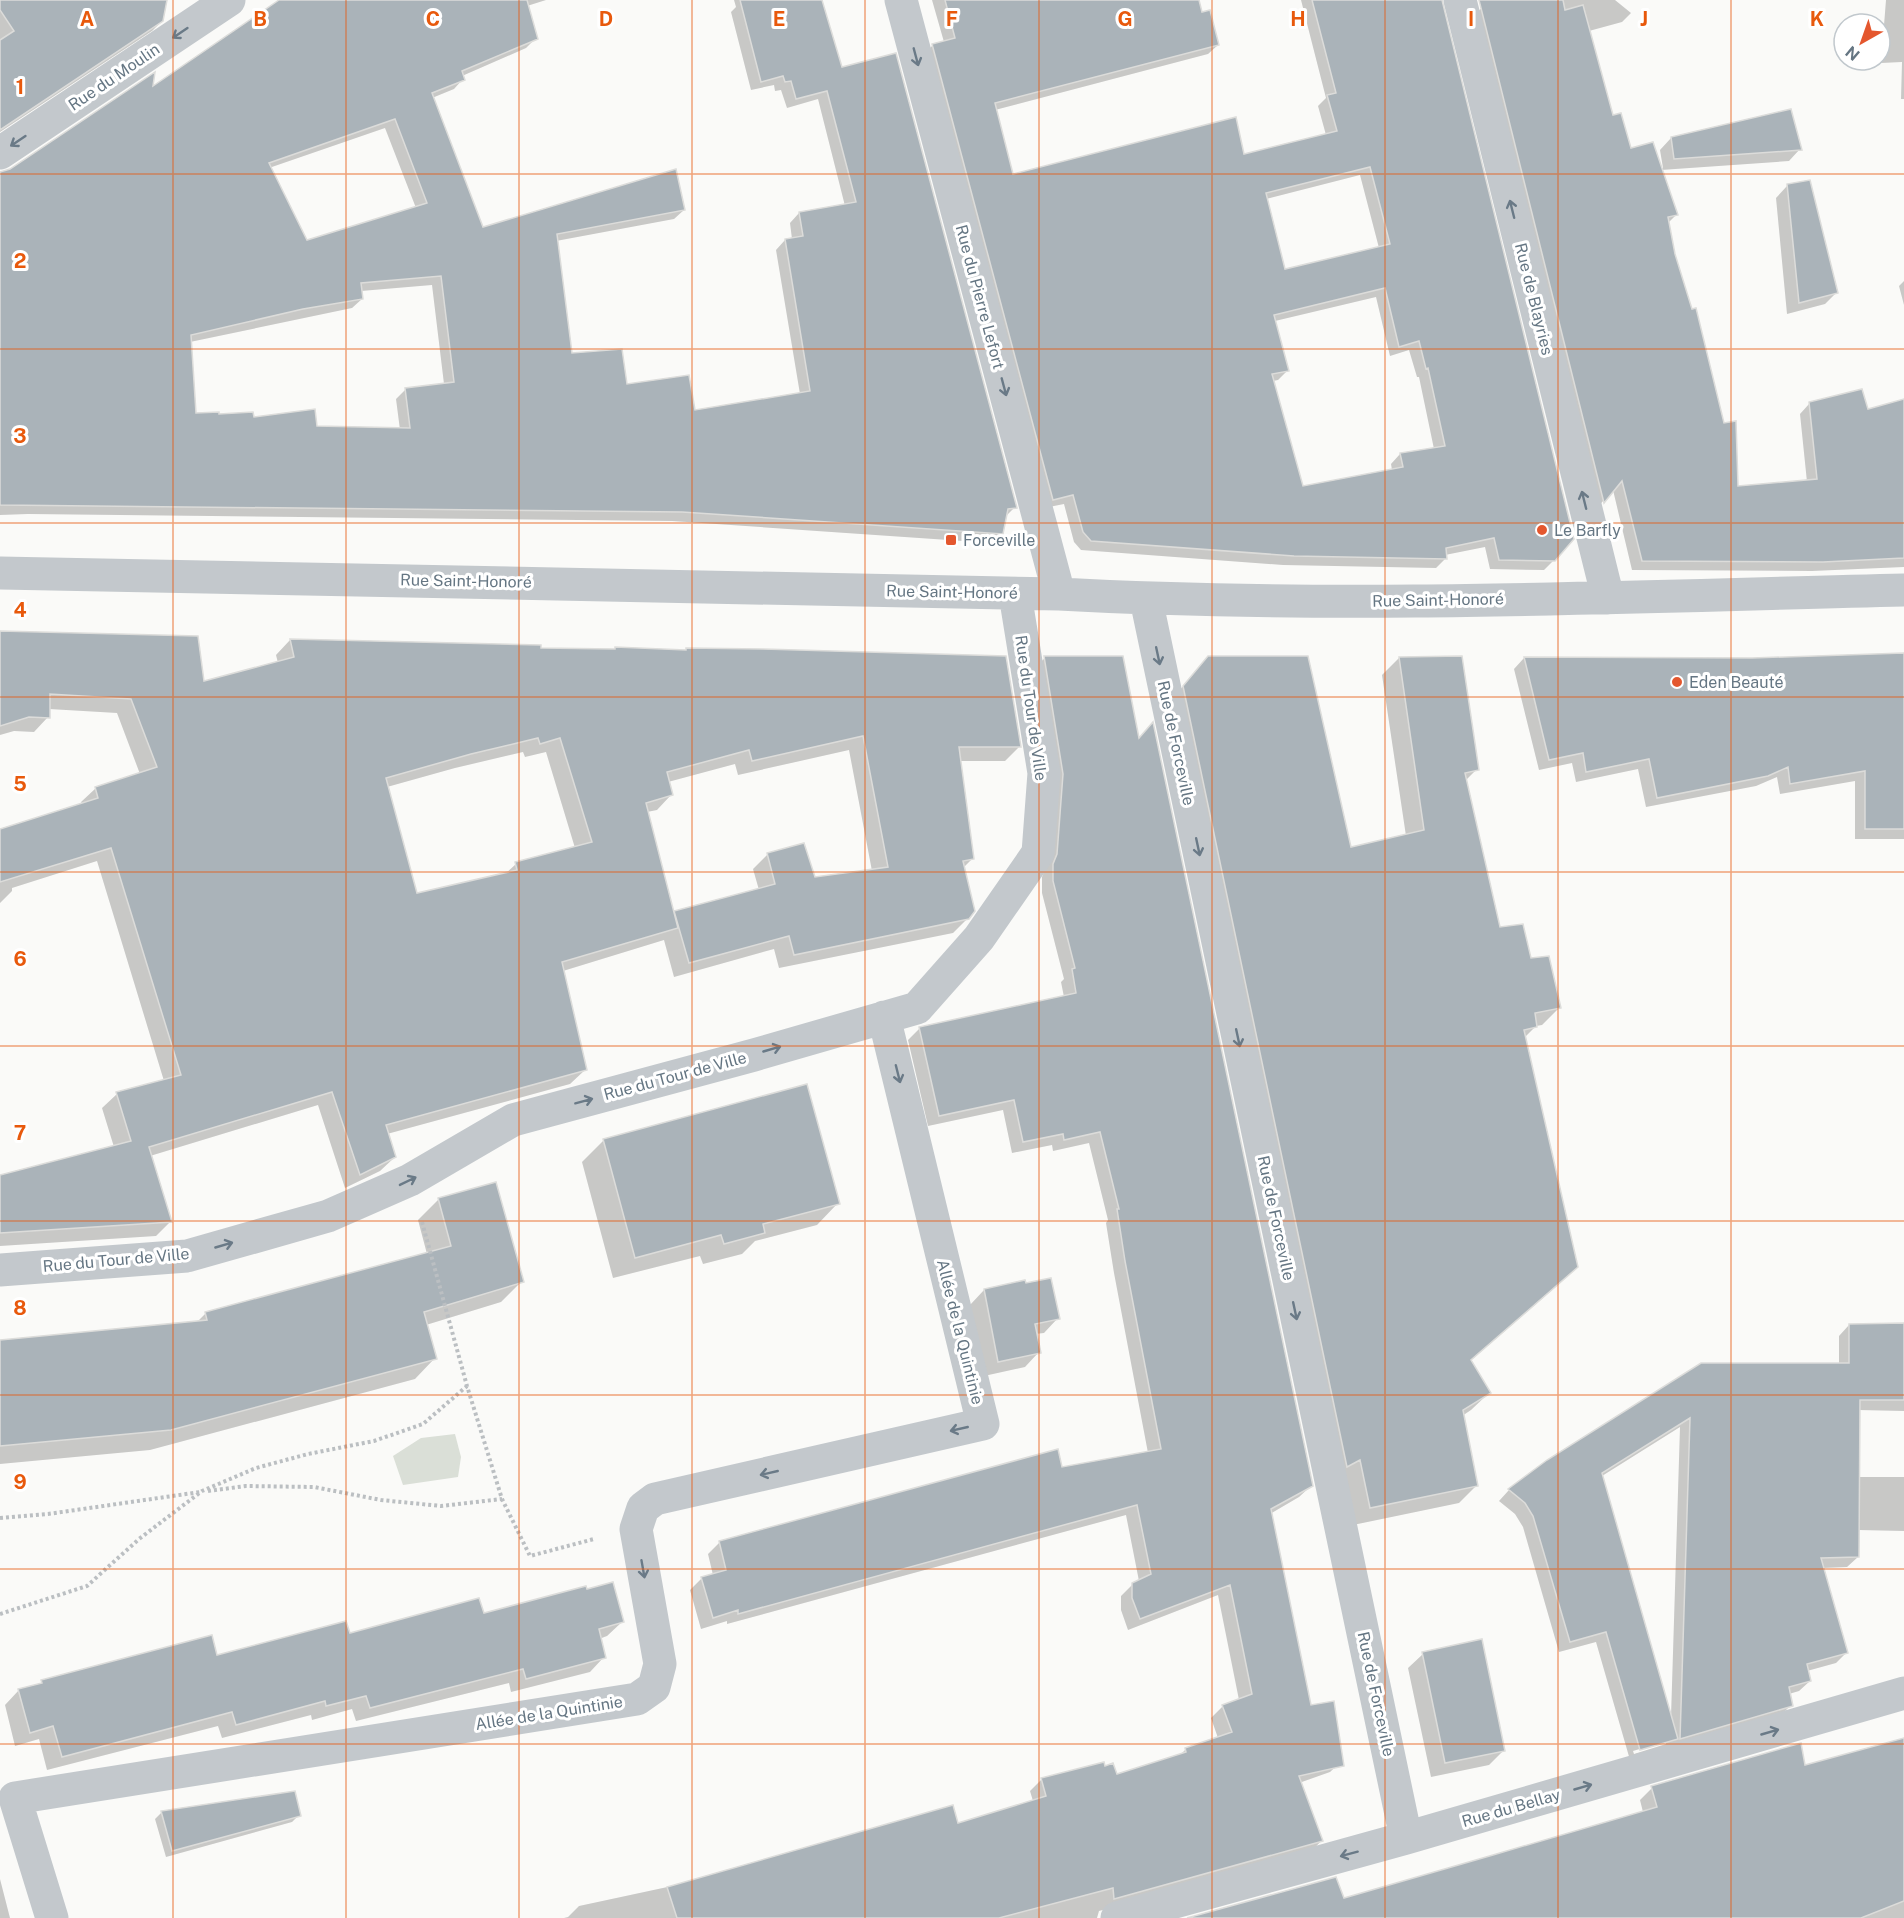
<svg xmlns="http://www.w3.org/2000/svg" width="1904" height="1918" viewBox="0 0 1904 1918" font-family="'Public Sans',sans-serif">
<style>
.green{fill:#dadfd7}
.shadow{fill:#0003;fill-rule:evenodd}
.building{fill:#aab3b9;stroke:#dcdcda;stroke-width:1.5;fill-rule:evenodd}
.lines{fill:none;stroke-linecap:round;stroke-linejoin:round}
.path{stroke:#bbbfc2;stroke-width:4;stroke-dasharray:3 3;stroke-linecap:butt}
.minor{stroke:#c3c8cc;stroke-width:33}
.oneway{stroke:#6a7a87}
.grid{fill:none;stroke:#e8590c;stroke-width:1.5;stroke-opacity:0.55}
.poi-dot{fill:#e4572e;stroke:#fff;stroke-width:2}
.labels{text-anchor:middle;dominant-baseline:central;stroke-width:6;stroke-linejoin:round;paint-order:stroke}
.street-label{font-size:16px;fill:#657683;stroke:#fff}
.poi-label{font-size:16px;fill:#657683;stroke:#fff;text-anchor:start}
.grid-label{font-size:20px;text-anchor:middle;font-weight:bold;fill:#e8590c;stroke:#fff;stroke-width:6;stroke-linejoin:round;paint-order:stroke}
</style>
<rect width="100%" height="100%" fill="#fafaf8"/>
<!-- green -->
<path class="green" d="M455 1434 461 1457 458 1477 403 1485 393 1456 421 1438Z"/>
<!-- shadow -->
<path class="shadow" d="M0 0H165L162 21 152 31 0 132Z
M284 0H546L527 6 536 38 526 48 462 76 463 79 454 89 432 98 483 228 684 210 674 219 556 241 571 354 625 386 694 411 800 394 776 250 785 240 792 239 790 223 799 213 845 206 818 99 787 108 781 90 775 91 774 85 751 90 731 12 736 7 734 0H821L841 69 1015 507 1005 517 1002 533 992 543 672 521 28 514 0 515V173L11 170 151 90ZM385 128 416 208 306 242 269 168ZM432 285 444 384 406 389 396 399 400 430 316 427 252 418 194 415 190 342 352 308 362 299 361 291Z
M932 0H1197L1201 13 1218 45 1208 54 995 110 1012 176 1243 156 1326 135 1318 106 1326 98 1301 0H1428L1554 560 1544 570 1490 569 1485 547 1445 555 1446 558 1436 568 1283 565 1081 550 1074 542 1064 504 1044 508 923 55 933 45 944 42ZM1360 175 1379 248 1284 271 1266 199ZM1376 297 1390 356 1409 350 1417 377H1419L1434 449 1400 454 1391 464 1392 470 1302 487 1273 381 1278 380 1288 370 1275 321Z
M1489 0H1615L1631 13 1622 22 1589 31 1612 117 1630 150 1661 169 1663 168 1660 150 1671 138 1800 149 1789 161 1661 170 1677 214 1668 223 1674 255 1737 488 1807 482 1800 414 1809 404 1867 411 1904 401V567L1812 571 1632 570 1613 490 1594 511 1472 18Z
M1886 0H1904V99H1901L1902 62 1881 63Z
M1787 186 1837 292 1825 304 1787 314 1776 198Z
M1904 281V305L1899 286Z
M0 631 203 683 278 663 276 655 290 640 539 646 540 649 1019 747 1005 761H960L973 858 963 868 968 918 953 933 779 968 774 949 674 977 664 940 563 971 585 1070 570 1084 387 1134 395 1157 380 1171 345 1188 318 1105 150 1156 170 1222 156 1236 0 1246V1176L114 1147 102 1108 117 1094 164 1081 97 861 12 888V891L0 903V830L82 804 81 802 96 788 140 774 117 713 49 709 48 717 34 732 14 731 0 735ZM849 750 872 871 814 879 768 854 753 869 759 890 673 914 647 812 657 810 671 795 668 782 735 764 738 775ZM523 752 525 757 546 752 575 848 516 864 505 874 416 894 387 787 455 768Z
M1904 654V839H1855V781L1780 794 1777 777 1756 786 1646 807 1638 769 1576 782 1572 763 1539 770 1514 669 1524 658 1752 659Z
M1045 658 1138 740 1311 1486 1299 1497 1270 1514 1310 1707 1342 1761 1330 1772 1299 1783 1321 1841 1310 1853 1099 1911 1097 1918H564L568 1917 579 1906 957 1825 1033 1801 1030 1791 1041 1780 1103 1763 1104 1768 1116 1776 1180 1755 1186 1749 1218 1738 1211 1718 1223 1706 1239 1700 1218 1595 1128 1630 1121 1610V1596L1133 1584 1139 1581 1126 1515 727 1624V1621L701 1629 690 1590 702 1578 713 1575 708 1554 719 1543 1061 1468 1148 1453 1114 1273 1106 1223 1108 1220 1089 1143 1053 1151 1052 1145 1012 1153 1003 1110 928 1126 908 1040 920 1028 1064 997 1061 982 1064 979 1042 893V877L1046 867 1033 669Z
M1209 658 1350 848 1406 836 1382 675 1399 658 1477 769 1465 781 1499 929 1530 960 1559 1008 1542 1025 1536 1026 1524 1038 1577 1267 1559 1284 1470 1361 1489 1393 1471 1410 1462 1416 1477 1485 1459 1503 1353 1525 1167 704Z
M604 1140 838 1203 817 1225 755 1241 742 1254 703 1264 700 1256 613 1278 582 1162Z
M439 1199 522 1281 501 1302 426 1325 435 1358 415 1379 150 1450 0 1464V1341L196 1323 206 1313 427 1254 418 1220Z
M984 1290 1058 1318 1044 1333 1035 1334 1039 1352 1025 1367 984 1376 970 1305Z
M1849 1325H1904V1411L1858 1410 1859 1477H1904V1531L1858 1530V1557L1847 1567 1822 1568 1846 1653 1836 1663 1807 1671 1810 1681 1799 1691 1789 1694 1791 1705 1780 1716 1630 1760 1596 1642 1559 1652 1523 1527 1515 1514 1499 1501 1509 1490 1548 1461 1839 1364V1336ZM1680 1427 1671 1717 1602 1476ZM1666 1741V1744L1634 1754 1633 1751Z
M483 1615 622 1622 607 1636 599 1639 604 1657 590 1672 511 1692 509 1683 356 1721 352 1709 312 1720 311 1715 222 1738 218 1726 47 1770 39 1739 15 1746 5 1705 19 1690 38 1686 42 1682 216 1657 349 1634Z
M1423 1654 1503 1751 1489 1765 1431 1777 1408 1668Z
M1904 1738V1918H1391L1643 1812 1640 1800 1652 1788 1804 1766Z
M162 1812 299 1815 292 1822 166 1857 155 1819Z
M0 1879 10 1918H0Z"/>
<!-- building -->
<path class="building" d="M0 0H167L163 21 0 130V40L14 31 0 10Z
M279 0H527L538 39 462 71 465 80 432 93 483 227 676 169 685 210 557 234 572 353 622 349 627 384 689 375 695 410 810 391 785 239 803 236 799 212 856 202 827 91 796 99 791 81 785 82 783 76 761 82 740 0H822L842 67 896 53 1017 508 1008 509 1003 534 682 512 0 505V172L10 169 155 72 153 86ZM395 119 427 203 307 240 269 163ZM441 276 454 382 405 388 410 428 317 426 315 409 254 417 253 412 219 414V412L196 413 191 335 303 309 363 299 361 283Z
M945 0H1199L1202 12 1210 10 1219 45 995 103 1013 174 1236 117 1244 154 1337 131 1327 95 1336 93 1312 0H1442L1574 539 1555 561 1499 560 1494 538 1446 548 1447 559 1294 556 1091 541 1083 532 1073 495 1053 500 932 44 955 38ZM1370 167 1390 244 1285 269 1266 193ZM1385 288 1399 347 1419 341 1426 369 1428 368 1445 446 1400 453 1403 467 1303 486 1272 374 1289 371 1274 315Z
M1479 0H1563L1565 10 1583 5 1613 115 1621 113 1631 148 1653 142 1678 215 1668 217 1675 254 1692 309 1696 308 1724 423 1736 421 1738 486 1817 479 1809 402 1862 389 1868 409 1904 399V558L1823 562 1642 561 1622 481 1604 503Z
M1791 109 1802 150 1674 159 1671 137Z
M1810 180 1838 293 1799 303 1787 184Z
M0 631 198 636 204 681 294 657 290 639 541 645V648L615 649V647L686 650V648L763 649 1006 656 1021 747H959L974 859 963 861 975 911 969 919 794 955 789 936 689 963 674 911 775 884 767 853 804 843 815 877 888 867 863 736 752 761 749 750 667 772 673 795 646 803 678 928 562 962 587 1070 386 1125 396 1157 360 1175 332 1092 149 1147 172 1222 0 1233V1175L131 1141 116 1092 181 1075 111 848 0 882V829L98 798 95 787 157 767 131 699 50 694V718L29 717 0 726ZM538 738 540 744 560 738 592 842 515 862 517 870 417 893 386 778 471 754Z
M1904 653V829H1865V771L1790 784 1788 767 1768 776 1657 798 1649 759 1586 772 1583 753 1549 760 1524 657 1752 658Z
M1044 656H1123L1139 738 1153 722 1313 1486 1271 1509 1311 1705 1334 1701 1344 1766 1299 1776 1323 1841 1114 1899 1113 1888 999 1918H677L667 1887 953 1805 958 1823 1046 1796 1041 1778 1104 1762 1105 1766 1113 1763 1117 1774 1186 1752 1185 1748 1232 1732 1222 1705 1252 1694 1230 1585 1140 1619 1132 1598V1583L1151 1574 1137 1505 738 1614V1610L713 1618 701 1577 726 1570 719 1541 1058 1449 1062 1467 1161 1449 1125 1261 1117 1209H1119L1100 1132 1064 1140 1063 1134 1023 1142 1014 1100 939 1116 919 1027 1076 993 1072 969 1075 968 1053 881V864L1057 854 1063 774Z
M1208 656H1308L1351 847 1424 830 1399 657 1462 656 1479 770 1465 773 1500 927 1523 924 1531 958 1549 956 1561 1008 1535 1013 1537 1027 1524 1030 1578 1267 1471 1360 1491 1393 1463 1410 1478 1486 1370 1508 1360 1460 1347 1467 1183 686Z
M807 1084 840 1204 763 1224 765 1233 724 1244 721 1235 635 1258 603 1139Z
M496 1182 524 1282 424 1312 437 1359 171 1430 0 1446V1340L207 1320 205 1312 451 1246 438 1198Z
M1051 1278 1060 1319 1035 1324 1041 1353 998 1362 984 1289 1025 1280 1026 1283Z
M1904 1323V1400H1860L1859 1557 1821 1558 1848 1653 1807 1664 1811 1681 1789 1687 1793 1706 1680 1739 1690 1418 1602 1473 1678 1739 1640 1750 1606 1632 1570 1642 1533 1516 1525 1503 1508 1489 1547 1460 1701 1363H1849V1324Z
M613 1582 624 1622 599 1629 606 1658 526 1679 523 1669 370 1708 366 1696 326 1706 325 1701 236 1725 232 1712 62 1757 53 1726 30 1733 18 1689 42 1683 41 1680 212 1635 217 1655 346 1621 350 1633 479 1598 484 1613 586 1586 587 1589Z
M1482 1639 1505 1751 1445 1763 1422 1652Z
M1904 1738V1901L1861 1918H1187L1336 1877 1344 1898 1493 1855 1657 1807 1651 1786 1801 1743 1805 1765Z
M295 1791 301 1816 172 1851 161 1811Z"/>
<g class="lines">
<!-- path -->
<path class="path" d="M422 1222 467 1386 502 1499 530 1556 594 1539
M208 1491 246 1486 314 1487 381 1500 441 1506 502 1499
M0 1518 48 1514 200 1492
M0 1614 87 1586 139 1539 202 1491 256 1468 308 1454 374 1441 423 1424 467 1386"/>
<!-- minor -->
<path class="minor" d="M901 0 1059 594
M1460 0 1608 598
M0 153 229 0
M0 573 1059 594C1340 609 1622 597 1904 590
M1146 599 1406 1838
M0 1270 187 1256 328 1216 410 1180 513 1120 754 1055 917 1008 979 938 1038 853 1044 773 1015 594
M52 1918 15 1798 637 1699 654 1687 660 1664 636 1529 643 1508 655 1499 983 1424 884 1017
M1117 1918 1406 1838 1904 1693"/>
</g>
<!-- one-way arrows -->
<defs><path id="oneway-shaft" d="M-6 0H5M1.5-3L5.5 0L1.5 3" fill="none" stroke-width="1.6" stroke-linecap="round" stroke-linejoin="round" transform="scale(1.5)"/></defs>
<g class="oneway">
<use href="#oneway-shaft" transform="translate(180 33) rotate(146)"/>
<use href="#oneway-shaft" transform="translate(916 57) rotate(75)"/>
<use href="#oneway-shaft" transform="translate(18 141) rotate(146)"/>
<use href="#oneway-shaft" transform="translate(1512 209) rotate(-104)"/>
<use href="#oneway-shaft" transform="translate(1004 387) rotate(75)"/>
<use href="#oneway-shaft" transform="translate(1584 500) rotate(-104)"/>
<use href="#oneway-shaft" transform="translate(1158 656) rotate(78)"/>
<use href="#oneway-shaft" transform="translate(1198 847) rotate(78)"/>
<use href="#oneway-shaft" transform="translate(1238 1038) rotate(78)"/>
<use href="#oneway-shaft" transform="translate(772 1049) rotate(-16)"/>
<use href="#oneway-shaft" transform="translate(898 1074) rotate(76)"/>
<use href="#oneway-shaft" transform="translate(584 1101) rotate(-15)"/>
<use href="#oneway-shaft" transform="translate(408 1181) rotate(-26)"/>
<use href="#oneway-shaft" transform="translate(224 1245) rotate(-16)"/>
<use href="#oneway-shaft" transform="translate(1295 1311) rotate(78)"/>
<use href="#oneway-shaft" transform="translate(959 1429) rotate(167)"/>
<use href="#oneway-shaft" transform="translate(769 1473) rotate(167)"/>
<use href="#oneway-shaft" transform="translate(643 1569) rotate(80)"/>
<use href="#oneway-shaft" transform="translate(1770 1732) rotate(-16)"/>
<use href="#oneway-shaft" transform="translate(1583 1787) rotate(-16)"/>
<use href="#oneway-shaft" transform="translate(1349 1854) rotate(165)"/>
</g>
<!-- grid -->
<path class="grid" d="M173 0V1918M346 0V1918M519 0V1918M692 0V1918M865 0V1918M1039 0V1918M1212 0V1918M1385 0V1918M1558 0V1918M1731 0V1918M0 174H1904M0 349H1904M0 523H1904M0 697H1904M0 872H1904M0 1046H1904M0 1221H1904M0 1395H1904M0 1569H1904M0 1744H1904"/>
<!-- markers -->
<g class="poi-dot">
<circle cx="1542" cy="530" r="6"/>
<rect x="945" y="534" width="12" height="12" rx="3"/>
<circle cx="1677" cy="682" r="6"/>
</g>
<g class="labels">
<!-- street labels -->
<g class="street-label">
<text transform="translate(114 77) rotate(-34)">Rue du Moulin</text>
<text transform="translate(980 297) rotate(75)">Rue du Pierre Lefort</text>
<text transform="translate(1534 299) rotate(76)">Rue de Blayries</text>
<text transform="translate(466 581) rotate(1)">Rue Saint-Honoré</text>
<text transform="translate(952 592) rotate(1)">Rue Saint-Honoré</text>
<text transform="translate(1438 600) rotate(-1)">Rue Saint-Honoré</text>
<text transform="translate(1031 708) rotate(82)">Rue du Tour de Ville</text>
<text transform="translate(1176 743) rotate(78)">Rue de Forceville</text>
<text transform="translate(675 1076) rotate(-15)">Rue du Tour de Ville</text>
<text transform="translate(1276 1218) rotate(78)">Rue de Forceville</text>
<text transform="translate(116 1260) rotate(-5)">Rue du Tour de Ville</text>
<text transform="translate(960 1332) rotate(76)">Allée de la Quintinie</text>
<text transform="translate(1376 1694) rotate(78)">Rue de Forceville</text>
<text transform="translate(549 1713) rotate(-9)">Allée de la Quintinie</text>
<text transform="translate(1511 1808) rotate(-16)">Rue du Bellay</text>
</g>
<!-- poi labels -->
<g class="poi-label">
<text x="1554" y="530">Le Barfly</text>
<text x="963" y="540">Forceville</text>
<text x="1689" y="682">Eden Beauté</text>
</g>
</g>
<g class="grid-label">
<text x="87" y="26">A</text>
<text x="260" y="26">B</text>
<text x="433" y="26">C</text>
<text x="606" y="26">D</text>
<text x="779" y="26">E</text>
<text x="952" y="26">F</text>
<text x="1125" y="26">G</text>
<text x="1298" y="26">H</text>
<text x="1471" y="26">I</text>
<text x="1644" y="26">J</text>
<text x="1817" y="26">K</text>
<text x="20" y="94">1</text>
<text x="20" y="268">2</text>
<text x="20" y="443">3</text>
<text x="20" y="617">4</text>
<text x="20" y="791">5</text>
<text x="20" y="966">6</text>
<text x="20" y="1140">7</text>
<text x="20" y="1315">8</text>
<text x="20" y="1489">9</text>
</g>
<!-- north arrow -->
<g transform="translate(1862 42) rotate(220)"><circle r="28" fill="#ffffff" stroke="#c1c8cd" stroke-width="1.5"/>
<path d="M0-4.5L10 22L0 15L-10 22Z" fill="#e4572e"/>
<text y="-9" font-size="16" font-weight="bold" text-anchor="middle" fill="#657683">N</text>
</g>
</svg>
